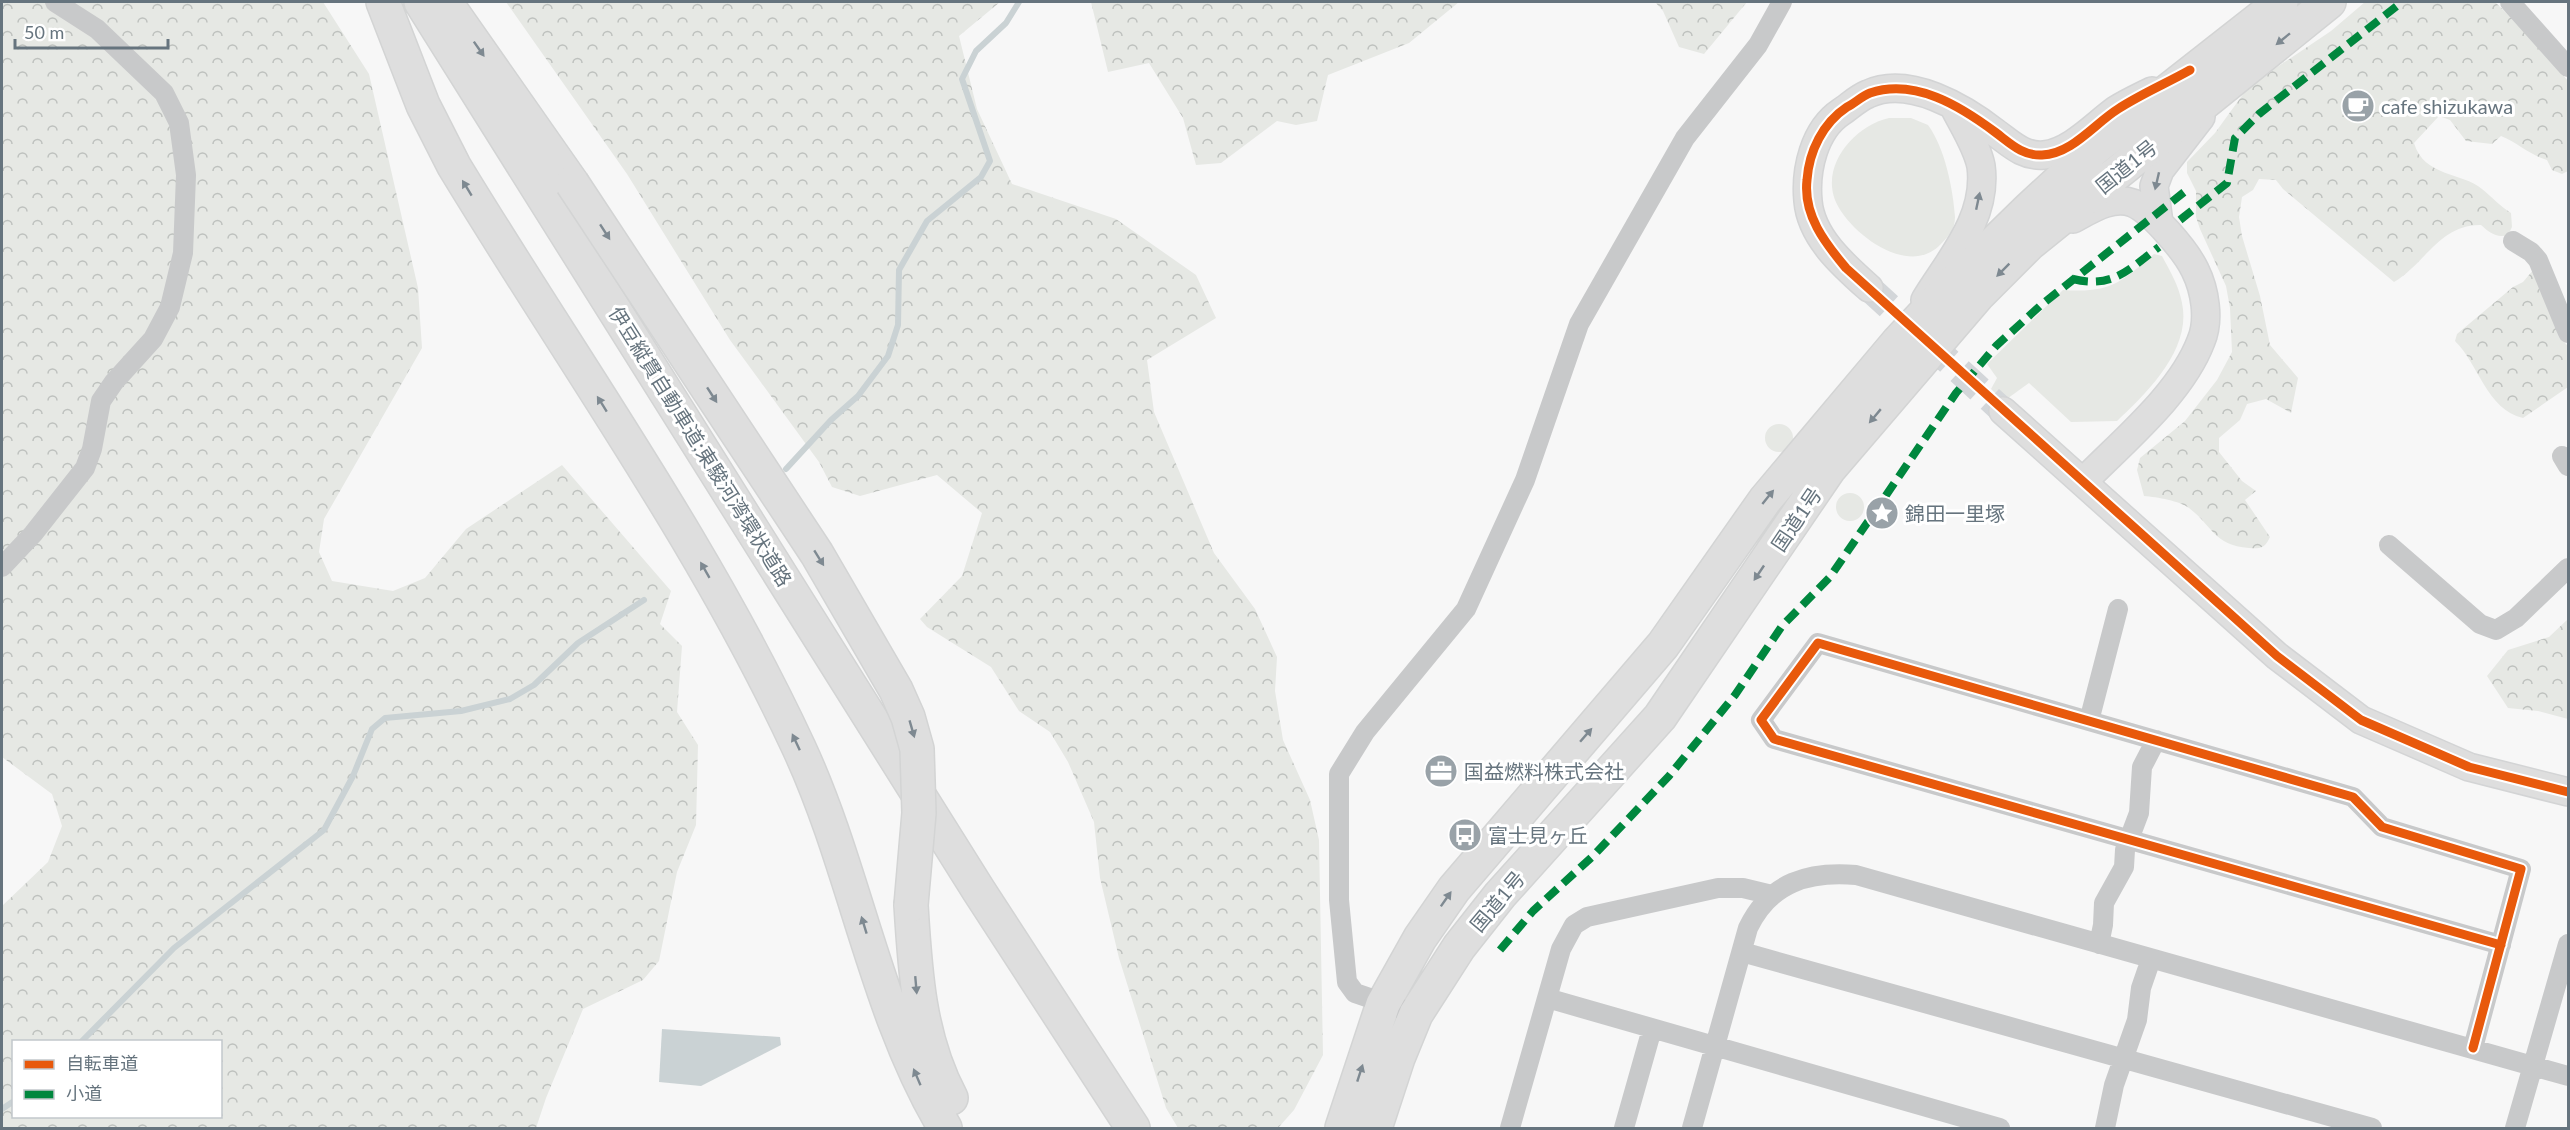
<svg xmlns="http://www.w3.org/2000/svg" width="2570" height="1130" viewBox="0 0 2570 1130" font-family="Lato,'Noto Sans JP',sans-serif">
<style>
.green{fill:#e6e8e4}
.forest{fill:url(#forest-crowns);fill-rule:evenodd}
.water{fill:#cad2d4}
.lines{fill:none;stroke-linecap:round;stroke-linejoin:round}
.stream{stroke:#cad2d4;stroke-width:6}
.secondary-tunnel{stroke:#d3d6d9;stroke-width:27;stroke-dasharray:27 14;stroke-linecap:butt}
.secondary-casing{stroke:#d3d4d5;stroke-width:30}
.highway-casing{stroke:#d3d4d4;stroke-width:36}
.street{stroke:#c8c9ca;stroke-width:20}
.secondary{stroke:#dedede;stroke-width:27}
.highway{stroke:#dedede;stroke-width:33}
.highway-bridge-casing{stroke:#d3d4d4;stroke-width:36;stroke-linecap:butt}
.highway-bridge{stroke:#dedede;stroke-width:33}
.quiet{stroke:#00873e;stroke-width:8;stroke-dasharray:15 8;stroke-linecap:butt}
.cycleway-casing{stroke:#fff;stroke-width:13}
.cycleway{stroke:#e8590c;stroke-width:9}
.oneway{fill:#7e8991}
.labels{text-anchor:middle;dominant-baseline:central;stroke-width:6;stroke-linejoin:round;paint-order:stroke}
.poi-label{font-size:20px;fill:#66747e;stroke:#fff;text-anchor:start}
.street-label{font-size:20px;fill:#66747e;stroke:#fff}
</style>
<defs>
<pattern id="forest-crowns" width="20" height="18" patternUnits="userSpaceOnUse" patternTransform="scale(1.5)"><rect width="20" height="18" fill="#e6e8e4"/><path d="M2 6a3 3 0 1 1 6 0M12 15a3 3 0 1 1 6 0" fill="none" stroke="#bec1be"/></pattern>
</defs>
<rect width="100%" height="100%" fill="#f7f7f7"/>
<!-- green -->
<path class="green" d="M1889 118H1911L1928 125C1945 148 1953 189 1955 217 1955 229 1949 236 1941 244 1910 277 1856 237 1839 208 1816 170 1853 126 1889 118Z
M2154 254 2162 256C2170 271 2179 286 2182 303 2192 349 2147 393 2117 421L2071 422 2029 383 2004 401 1991 389 1997 378 1987 364 2063 290C2111 293 2120 283 2154 254Z
M1765 438a14 14 0 1 1 28 0a14 14 0 1 1-28 0Z
M1836 507a14 14 0 1 1 28 0a14 14 0 1 1-28 0Z"/>
<!-- forest -->
<path class="forest" d="M2 2H323L369 74 418 288 422 348 324 519 319 552 332 581 393 591 425 578 466 529 562 465 671 591 660 624 682 646 677 712 698 745 696 825 677 872 659 961 643 980 583 1009 546 1098 536 1128H2V906L48 862 62 826 52 794 2 757ZM14 1042H220V1116H14Z
M506 2H1000L959 36 977 109 1012 184 1116 219 1196 275 1216 318 1147 360 1154 412 1214 553 1255 609 1277 657 1275 691 1283 740 1310 800 1319 840 1323 1055 1294 1110 1278 1128H1178L1166 1108 1119 958 1100 878 1094 822 1068 762 1050 732 1019 711 991 667 927 627 920 619 962 576 982 513 937 475 860 496 832 487 819 462 730 340 627 174Z
M1091 2H1459L1409 43 1328 75 1317 121 1296 125 1277 121 1221 163 1196 165 1183 118 1149 63 1108 72Z
M1655 2H1747L1704 54 1679 47 1663 11Z
M2365 2H2495L2530 36 2568 81V171L2562 174 2552 170 2547 160C2530 155 2518 143 2501 136L2492 144 2466 141 2450 120 2439 116 2414 143C2424 177 2462 172 2482 189 2492 197 2500 206 2511 213L2512 227 2508 235C2496 238 2490 233 2481 225 2440 224 2425 264 2394 282L2283 189 2276 180 2259 179 2253 190 2242 197 2239 217 2242 236 2260 296 2270 345 2298 378 2291 413 2266 399 2247 404 2240 420 2219 438V452L2242 481 2256 491 2245 500 2270 537C2265 548 2261 549 2249 548 2213 545 2213 526 2189 508 2180 501 2157 497 2144 496L2137 470 2140 458 2185 421 2217 380 2232 352 2230 308 2226 286 2200 229 2196 217V191L2187 173V162L2215 133 2249 86 2331 31Z
M2534 269 2556 320 2558 336 2568 346V387L2523 418C2487 410 2478 363 2455 341L2457 334 2513 287 2523 282Z
M2568 619V719L2538 711 2508 708 2487 676 2508 650 2549 637Z"/>
<!-- water -->
<path class="water" d="M662 1029 780 1037 781 1045 701 1086 659 1082Z"/>
<g class="lines">
<!-- stream -->
<path class="stream" d="M786 469 831 420 858 396 888 356 898 325 899 270 927 221 981 177 990 161 962 79 976 51 1006 23 1019 2
M81 1042 174 948 324 830 353 776 372 729 385 718 461 711 510 699 534 685 578 643 644 600
M2 1109 14 1101"/>
<!-- secondary-tunnel -->
<path class="secondary-tunnel" d="M1869 288 2003 411"/>
<defs>
<path id="secondary" d="M2073 219C2090 210 2112 195 2133 203 2152 211 2186 251 2195 270 2205 290 2210 320 2201 341 2181 394 2123 441 2084 481
M2159 223 2154 186 2160 170 2201 117
M1869 288C1843 265 1811 237 1808 201 1805 170 1814 130 1841 112 1850 106 1858 98 1868 94 1909 75 1964 108 1996 133 2011 144 2024 157 2044 155 2071 152 2094 126 2116 110 2127 103 2140 97 2152 91
M1925 300C1950 259 1988 218 1981 166 1977 146 1963 125 1954 107
M2003 411 2277 656 2361 720 2469 767 2568 792"/>
<path id="highway" d="M383 2 423 105 454 166C571 359 704 543 799 748 856 871 875 1011 945 1128
M421 2 979 891 1133 1128
M453 13 572 183
M911 905C915 972 919 1038 951 1098
M1342 1128 1383 1004 1420 938 1454 889 1663 645 1765 500 1898 342 1954 282 2030 208 2095 148 2281 2
M1375 1128 1398 1058 1416 1014 1459 947 1500 895 1660 717 1829 469 1978 295 2029 244 2329 2"/>
</defs>
<!-- secondary casing -->
<use href="#secondary" class="secondary-casing"/>
<!-- highway casing -->
<use href="#highway" class="highway-casing"/>
<!-- street -->
<path class="street" d="M2510 2 2568 67
M2513 241 2531 252 2538 260 2568 333
M2562 456 2568 466
M2389 545 2480 624 2496 630 2516 618 2568 568
M2 567 33 534 85 468 92 449 101 401 114 382 153 339 170 307 183 253 186 175 179 123 164 93 97 29 55 2
M2089 721 2118 609
M2099 944 2103 925 2104 903 2124 867 2125 850 2139 813 2142 767 2156 740
M1742 952 2372 1128
M1547 998 2000 1128
M1416 1014 1355 993 1347 982 1339 900V774L1365 732 1466 609 1525 480 1579 324 1685 138 1758 45 1782 2
M2473 1048 2521 869 2382 827 2353 797 1818 643 1761 720 1774 739 2501 945
M1510 1128 1561 949 1574 925 1587 917 1718 888H1743L1772 895
M1624 1128 1652 1029
M1692 1128 1748 928C1770 882 1809 871 1856 875L2568 1076
M2105 1128 2114 1085 2137 1020 2141 988 2151 959
M2515 1128 2568 944"/>
<!-- secondary -->
<use href="#secondary" class="secondary"/>
<!-- highway -->
<use href="#highway" class="highway"/>
<defs>
<path id="highway-bridge" d="M572 183 817 554 896 690 908 717 917 749 919 813 911 905"/>
</defs>
<!-- highway-bridge casing -->
<use href="#highway-bridge" class="highway-bridge-casing"/>
<!-- highway-bridge -->
<use href="#highway-bridge" class="highway-bridge"/>
<!-- quiet -->
<path class="quiet" d="M2180 220 2227 183 2235 138 2259 114 2402 2
M2073 279C2113 289 2129 269 2159 247
M1500 950 1533 911 1593 856 1669 776 1735 695 1782 626 1830 577 1956 393 1996 346 2041 305 2188 189"/>
<defs>
<path id="cycleway" d="M2190 70C2167 83 2141 94 2118 109 2094 124 2072 154 2042 155 2022 156 2010 143 1995 132 1960 106 1915 78 1870 93 1862 96 1855 103 1847 107 1823 123 1809 151 1807 180 1803 215 1825 243 1846 268L2277 656 2361 720 2469 767 2568 792
M2473 1048 2521 869 2382 827 2353 797 1818 643 1761 720 1774 739 2501 945"/>
</defs>
<!-- cycleway casing -->
<use href="#cycleway" class="cycleway-casing"/>
<!-- cycleway -->
<use href="#cycleway" class="cycleway"/>
</g>
<!-- one-way arrows -->
<defs><path id="oneway-solid" d="M-6-.8H1V-3.2L6.5 0L1 3.2V.8H-6Z" transform="scale(1.5)"/></defs>
<g class="oneway">
<use href="#oneway-solid" transform="translate(2283 39) rotate(141)"/>
<use href="#oneway-solid" transform="translate(479 49) rotate(55)"/>
<use href="#oneway-solid" transform="translate(2157 181) rotate(103)"/>
<use href="#oneway-solid" transform="translate(467 188) rotate(-121)"/>
<use href="#oneway-solid" transform="translate(1978 201) rotate(-78)"/>
<use href="#oneway-solid" transform="translate(605 232) rotate(57)"/>
<use href="#oneway-solid" transform="translate(2003 270) rotate(135)"/>
<use href="#oneway-solid" transform="translate(712 395) rotate(57)"/>
<use href="#oneway-solid" transform="translate(602 404) rotate(-122)"/>
<use href="#oneway-solid" transform="translate(1875 416) rotate(130)"/>
<use href="#oneway-solid" transform="translate(1768 497) rotate(-51)"/>
<use href="#oneway-solid" transform="translate(819 558) rotate(58)"/>
<use href="#oneway-solid" transform="translate(705 570) rotate(-120)"/>
<use href="#oneway-solid" transform="translate(1759 573) rotate(124)"/>
<use href="#oneway-solid" transform="translate(912 729) rotate(74)"/>
<use href="#oneway-solid" transform="translate(1586 735) rotate(-49)"/>
<use href="#oneway-solid" transform="translate(796 742) rotate(-115)"/>
<use href="#oneway-solid" transform="translate(1446 899) rotate(-55)"/>
<use href="#oneway-solid" transform="translate(864 925) rotate(-107)"/>
<use href="#oneway-solid" transform="translate(916 985) rotate(85)"/>
<use href="#oneway-solid" transform="translate(1360 1073) rotate(-72)"/>
<use href="#oneway-solid" transform="translate(917 1077) rotate(-113)"/>
</g>
<!-- icons -->
<defs>
<symbol id="cafe-disc" viewBox="-11 -11 22 22"><circle r="9.5" fill="#99a2a8" stroke="#fff"/><path d="M-5.5-4.5H6V0H3Q3 3.5 0 3.5H-2.5Q-5.5 3.5-5.5 0ZM3-3.2v2h1.7v-2ZM-6 4.5H4V6H-6Z" fill="#fff"/></symbol>
<symbol id="sight-disc" viewBox="-11 -11 22 22"><circle r="9.5" fill="#99a2a8" stroke="#fff"/><path d="M0-6L1.8-2.2L6-1.7L2.9 1.2L3.7 5.4L0 3.3L-3.7 5.4L-2.9 1.2L-6-1.7L-1.8-2.2Z" fill="#fff"/></symbol>
<symbol id="office-disc" viewBox="-11 -11 22 22"><circle r="9.5" fill="#99a2a8" stroke="#fff"/><path d="M-6-3h4V-5.5h4V-3h4V5H-6ZM-1-4.5V-3h2v-1.5ZM-6 0V1H6V0Z" fill="#fff"/></symbol>
<symbol id="bus-disc" viewBox="-11 -11 22 22"><circle r="9.5" fill="#99a2a8" stroke="#fff"/><path d="M-5-6H5V4H4V6H2V4H-2V6H-4V4H-5ZM-3.5-4V0h7V-4ZM-3.5 1.2v1.5H-2V1.2ZM2 1.2v1.5H3.5V1.2Z" fill="#fff"/></symbol>
</defs>
<g fill-rule="evenodd">
<use href="#cafe-disc" x="2339" y="87" width="38" height="38"/>
<use href="#sight-disc" x="1863" y="494" width="38" height="38"/>
<use href="#office-disc" x="1422" y="752" width="38" height="38"/>
<use href="#bus-disc" x="1446" y="816" width="38" height="38"/>
</g>
<g class="labels">
<!-- poi labels -->
<g class="poi-label">
<text x="2381" y="106">cafe shizukawa</text>
<text x="1905" y="513">錦田一里塚</text>
<text x="1464" y="771">国益燃料株式会社</text>
<text x="1488" y="835">富士見ヶ丘</text>
</g>
<!-- street labels -->
<g class="street-label">
<text transform="translate(2126 166) rotate(-39)">国道1号</text>
<text transform="translate(701 446) rotate(58)">伊豆縦貫自動車道;東駿河湾環状道路</text>
<text transform="translate(1796 519) rotate(-56)">国道1号</text>
<text transform="translate(1497 901) rotate(-50)">国道1号</text>
</g>
</g>
<!-- border -->
<rect width="2570" height="1130" fill="none" stroke="#66747e" stroke-width="6"/>
<!-- legend -->
<rect x="12" y="1040" width="210" height="78" fill="#ffffff" stroke="#c2c7cb" stroke-width="1.5"/>
<rect x="24" y="1060" width="30" height="9" fill="#e8590c" stroke="#c2c7cb" stroke-width="1.5"/>
<text x="66" y="1070" font-size="18" fill="#66747e">自転車道</text>
<rect x="24" y="1090" width="30" height="9" fill="#00873e" stroke="#c2c7cb" stroke-width="1.5"/>
<text x="66" y="1100" font-size="18" fill="#66747e">小道</text>
<!-- scale -->
<path d="M15 39v9h153v-9" fill="none" stroke="#66747e" stroke-width="3"/>
<text x="24" y="39" font-size="18" fill="#66747e" stroke="#ffffff" stroke-width="4.5" paint-order="stroke">50 m</text>
</svg>
